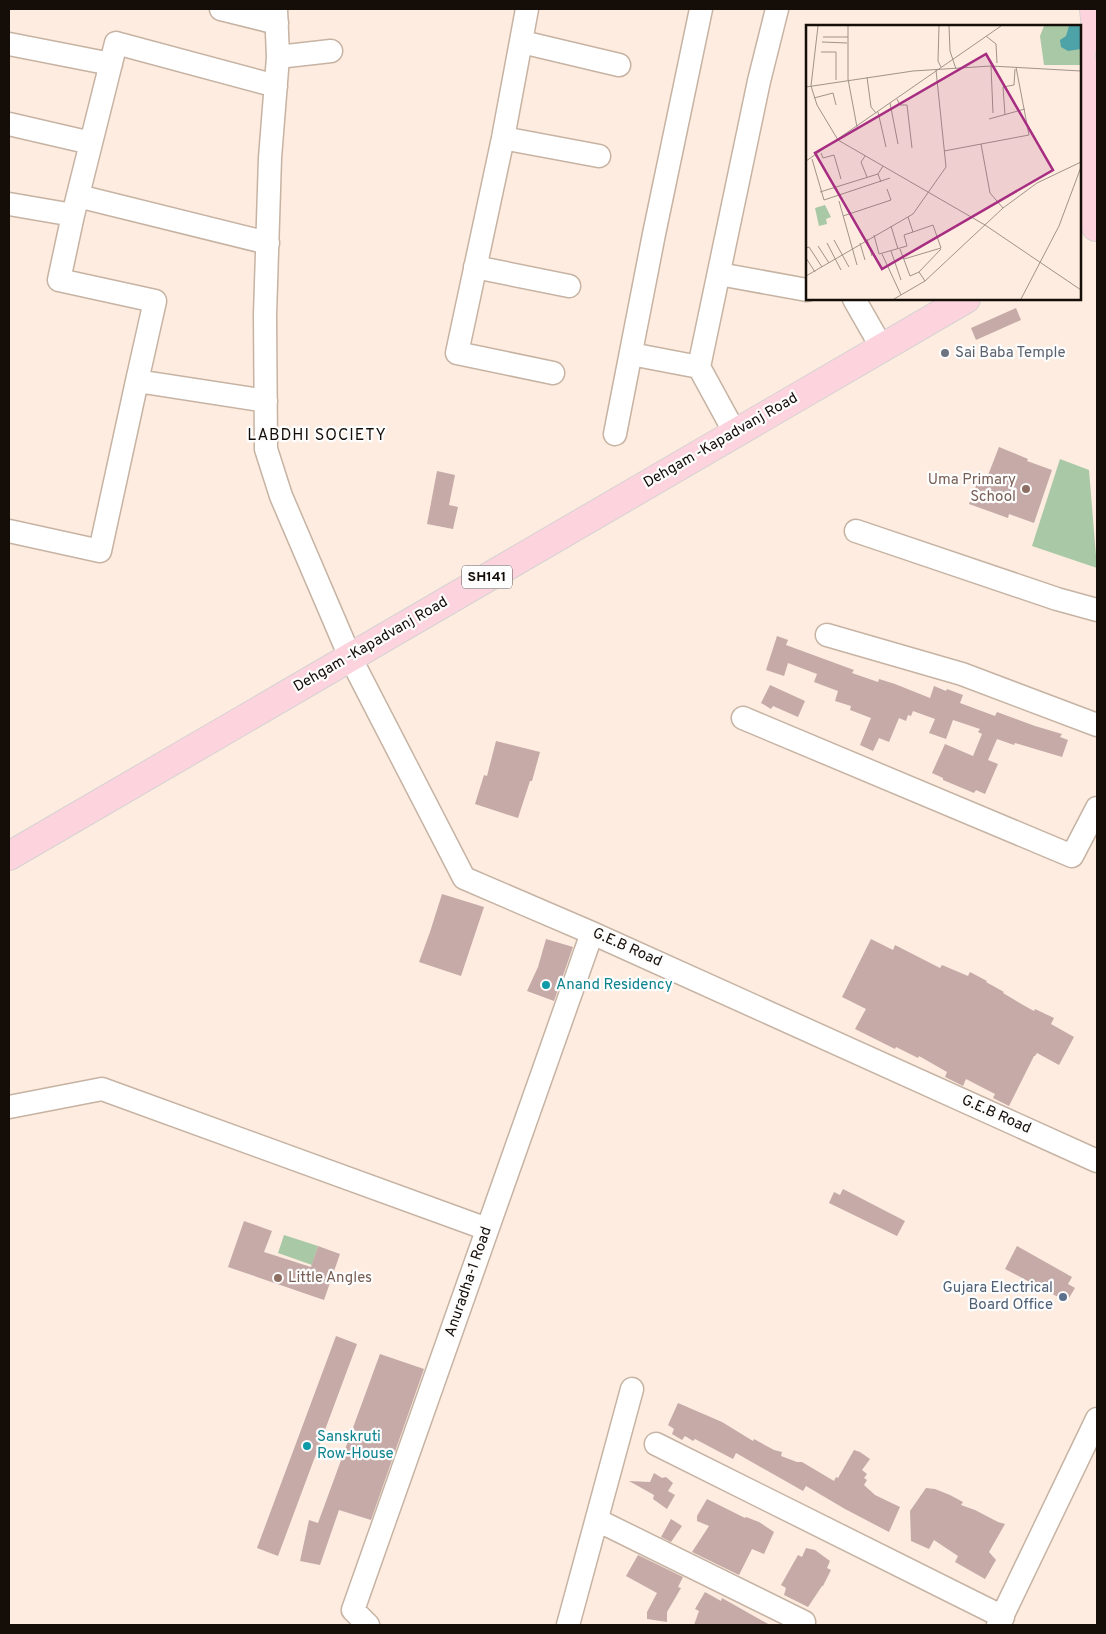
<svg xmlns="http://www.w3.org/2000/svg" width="1106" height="1634" viewBox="0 0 1106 1634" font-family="Overpass,sans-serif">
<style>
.green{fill:#a9c8a5}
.building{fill:#c5aaa8}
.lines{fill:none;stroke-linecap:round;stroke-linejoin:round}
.minor-casing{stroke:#c6b3a3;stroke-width:25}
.major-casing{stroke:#d5d3d3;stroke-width:30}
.minor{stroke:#fff;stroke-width:22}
.major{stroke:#fdd3dd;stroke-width:28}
.worship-dot{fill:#6b7280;stroke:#fdfdfd;stroke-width:2}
.education-dot{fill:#8d6e63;stroke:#fdfdfd;stroke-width:2}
.culture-dot{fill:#0f9aa8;stroke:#fdfdfd;stroke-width:2}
.service-dot{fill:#5c6f8a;stroke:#fdfdfd;stroke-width:2}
.labels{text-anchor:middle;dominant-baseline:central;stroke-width:4.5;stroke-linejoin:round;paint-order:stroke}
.shield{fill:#fdfdfd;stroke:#5a5552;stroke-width:1}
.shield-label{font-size:14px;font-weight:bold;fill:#140d08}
.worship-label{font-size:15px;fill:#5b616d;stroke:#fdfdfd;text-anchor:start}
.street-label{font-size:15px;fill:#140d08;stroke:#fdfdfd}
.education-label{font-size:15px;fill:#785e54;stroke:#fdfdfd;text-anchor:end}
.culture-label{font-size:15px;fill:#0d838f;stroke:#fdfdfd;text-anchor:start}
.service-label{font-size:15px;fill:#4e5e75;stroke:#fdfdfd;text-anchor:end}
.neighbourhood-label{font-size:16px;letter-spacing:1px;fill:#140d08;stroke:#fdfdfd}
.inset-road{fill:none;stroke:#a09389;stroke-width:1}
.view{fill:#a62d82;fill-opacity:0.15;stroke:#a62d82;stroke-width:2.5}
.inset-edge{fill:none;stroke:#140d08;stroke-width:2.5}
</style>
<rect width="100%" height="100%" fill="#fdecdf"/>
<!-- green -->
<path class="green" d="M1060 459 1089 470 1097 568 1032 546Z
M284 1235 318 1246 312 1265 278 1253Z"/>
<!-- building -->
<path class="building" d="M1016 308 1021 320 976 340 971 328Z
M999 447 1028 459 1027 461 1052 470 1034 523 1009 514 1008 518 969 504 978 481 985 483Z
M437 471 455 475 449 505 458 507 453 529 427 524Z
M777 636 788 640 786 645 854 670 852 673 878 682 879 679 895 684 930 698 934 686 946 691 947 689 963 695 960 703 995 716 997 712 1035 726 1062 734 1060 737 1068 740 1062 757 1015 743 1014 745 997 739 988 760 998 764 985 794 976 790 974 793 943 780V778L932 773 945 744 973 756 982 734 978 732 980 729 953 720 946 739 929 733 935 719 913 711 911 716 908 715 906 721 899 718 889 742 879 738 873 751 860 745 871 718 850 710 851 706 835 701 838 691 814 682 817 674 788 663 784 676 766 670Z
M770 685 805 701 798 717 773 706 771 709 761 703Z
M496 741 540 752 532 781H530L518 818 475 804 484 775 487 776Z
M442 894 484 907 461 976 419 962 430 932Z
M546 939 573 947 554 1001 527 991 538 967Z
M871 939 893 950 895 945 940 968 942 965 968 976 970 972 987 981 986 982 1004 992 1003 993 1023 1005 1034 1011 1035 1009 1054 1018 1051 1024 1074 1037 1059 1065 1037 1053 1035 1056H1034L1009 1106 993 1098 995 1094 966 1079 963 1086 945 1077 947 1072 919 1056 918 1058 896 1047 895 1049 855 1029 866 1009 842 997Z
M843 1189 905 1221 897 1236 829 1203 834 1192 840 1195Z
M244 1221 272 1231 264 1252 311 1267 318 1246 340 1254 324 1300 228 1267Z
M1017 1246 1072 1277 1068 1284 1075 1288 1069 1298 1062 1294 1060 1298 1005 1269Z
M336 1336 357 1344 278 1556 257 1548Z
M380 1354 424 1369 371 1520 339 1510 320 1565 300 1561 309 1520 318 1523Z
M678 1403 722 1422 753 1441 754 1439 774 1450 782 1452 781 1456 797 1462H802L834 1481 836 1477 838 1478 854 1450 860 1452 870 1459 862 1470 867 1474 864 1478 867 1480 864 1485 875 1495 900 1507 889 1532 845 1509 806 1486 803 1491 736 1453 733 1459 695 1439 693 1441 685 1436 682 1440 672 1434 674 1429 668 1425Z
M654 1473 662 1478 666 1477 673 1483 668 1491 675 1495 667 1509 653 1499 654 1495 629 1481 650 1482Z
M926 1488 935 1489 950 1495 963 1502 961 1505 975 1510 998 1522 1005 1524 989 1552 996 1560 985 1579 955 1562 958 1556 934 1540 929 1549 911 1541 910 1511Z
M707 1499 745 1518 746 1517 759 1522 774 1532 764 1554 752 1549 739 1575 692 1552 709 1526 697 1521V1516Z
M671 1519 682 1526 671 1542 661 1537Z
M806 1548 815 1550 830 1561 827 1568 831 1570 823 1586H822L808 1607 784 1595 786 1588 781 1585 798 1555 802 1557Z
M638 1555 683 1577 678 1587 681 1588 667 1612V1622L647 1619V1612L657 1593 626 1576Z
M705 1592 721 1601 722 1598 770 1625H694L699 1611 695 1609Z"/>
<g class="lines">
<defs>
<path id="minor" d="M221 9 277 23
M276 9 278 57 270 158 265 315 266 449 281 496 350 657 464 878 592 933 1097 1161
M527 9 503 138 457 353 553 373
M522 42 619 65
M9 44 111 64
M278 57 331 51
M9 124 91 143
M503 138 599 156
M78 196 268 243
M9 204 73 215
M475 267 569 286
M719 274 807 290
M854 299 882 348
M631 354 699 367 735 433
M699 367 759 81 777 9
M266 401 137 381 155 301 59 280 73 215 116 43 276 86
M615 434 654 234 701 9
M9 531 100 551 137 381
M856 531 1057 599 1097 610
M827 635 962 674 1097 725
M743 718 1072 856 1097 808
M9 1107 102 1089 487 1229
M656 1444 1003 1617
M597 1520 804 1622 802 1625
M368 1625 353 1610 592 933
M568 1625 632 1389
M998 1625 1097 1419"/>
<path id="major" d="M1094 9 1097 38
M1080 39 1096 227
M9 856 966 299"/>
</defs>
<!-- minor casing -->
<use href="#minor" class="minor-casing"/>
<!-- major casing -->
<use href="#major" class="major-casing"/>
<!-- minor -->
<use href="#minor" class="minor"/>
<!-- major -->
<use href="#major" class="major"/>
</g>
<!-- markers -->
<circle class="worship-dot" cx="945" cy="353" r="5"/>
<g class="education-dot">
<circle cx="1026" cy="489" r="5"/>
<circle cx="278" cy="1278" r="5"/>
</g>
<g class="culture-dot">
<circle cx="546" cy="985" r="5"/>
<circle cx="307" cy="1446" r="5"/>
</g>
<circle class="service-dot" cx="1063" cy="1297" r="5"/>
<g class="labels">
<!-- shield labels -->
<rect class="shield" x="462" y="565.5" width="50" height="23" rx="4"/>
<g class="shield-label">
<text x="487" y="577">SH141</text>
</g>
<!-- worship labels -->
<g class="worship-label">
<text x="955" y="353">Sai Baba Temple</text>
</g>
<!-- street labels -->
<g class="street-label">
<text transform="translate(721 441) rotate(-30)">Dehgam -Kapadvanj Road</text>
<text transform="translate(371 645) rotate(-30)">Dehgam -Kapadvanj Road</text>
<text transform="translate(627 948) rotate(24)">G.E.B Road</text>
<text transform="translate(996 1115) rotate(24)">G.E.B Road</text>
<text transform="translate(469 1282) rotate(-71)">Anuradha-1 Road</text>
</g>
<!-- education labels -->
<g class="education-label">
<text x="1016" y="480">Uma Primary<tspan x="1016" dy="17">School</tspan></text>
<text x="288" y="1278" text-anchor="start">Little Angles</text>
</g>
<!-- culture labels -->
<g class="culture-label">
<text x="556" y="985">Anand Residency</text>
<text x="317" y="1437">Sanskruti<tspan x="317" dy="17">Row-House</tspan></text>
</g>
<!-- service labels -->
<g class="service-label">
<text x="1053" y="1288">Gujara Electrical<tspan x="1053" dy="17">Board Office</tspan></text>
</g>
<!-- neighbourhood labels -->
<g class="neighbourhood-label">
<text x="317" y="436">LABDHI SOCIETY</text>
</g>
</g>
<!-- overview -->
<g transform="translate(806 25)">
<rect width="275" height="275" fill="#fdecdf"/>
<path d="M238 1H275V40H238L234 11ZM19 180 25 192 20 194 21 199 13 201 9 183Z" fill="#a9c8a5"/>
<path d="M263 1H275V24L262 26 255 22 254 15 260 11Z" fill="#4ea3a8"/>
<path class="inset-road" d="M12 1 5 61 11 80 32 115 179 200 275 265M42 1V54L51 102M133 1 132 36 135 42M143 1 144 26 150 44M180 11 190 19 191 38M17 12H42M16 17 41 18M15 27H30V55M185 41 187 88M61 52 65 82 70 88M0 62 107 46 185 41 275 46M8 73 27 68 30 80M91 74 94 80H101L106 123M84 78 92 119M72 87 80 122M199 90 197 62 208 60 209 44M183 94 219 84M138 126 223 110 210 42M15 128 17 133 28 130 35 154M59 131 55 137 61 152M6 134 18 175 84 153M0 136 195 1M75 157 72 149 77 141M14 167 72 149M33 176 51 240M197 183 231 158 275 137M37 191 85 175 81 164M85 201 92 224M68 210 73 229 101 221 98 210 107 207 102 192M61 214 66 231M28 215 43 242M21 218 35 245M54 218 59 235M12 221 23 238M0 223 3 222 16 242M94 224 104 251 113 247 119 256M85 226 95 255M76 229 95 270M0 233 9 247M98 234 135 223 127 200 107 207M113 247 135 224M0 251 107 189 140 142 130 45M88 274 119 256 197 183 184 168 175 119M215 274 253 201 275 142"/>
<path class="view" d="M180 29 247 145 76 244 9 128Z"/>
<rect width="275" height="275" class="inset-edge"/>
</g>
<!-- border -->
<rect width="1106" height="1634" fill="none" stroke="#140d08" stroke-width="20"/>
</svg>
